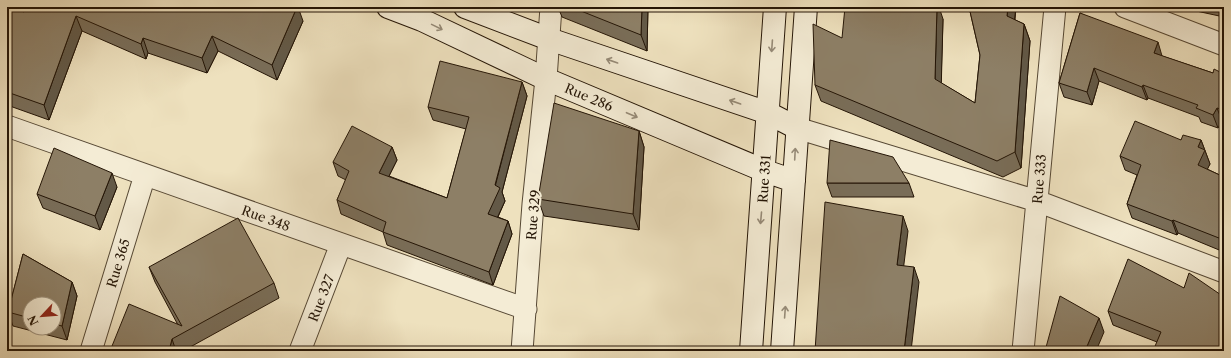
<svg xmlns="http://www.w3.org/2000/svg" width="1231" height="358" viewBox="0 0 1231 358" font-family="'Libre Caslon Text',serif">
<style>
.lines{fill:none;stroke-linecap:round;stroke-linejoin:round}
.street-casing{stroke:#564834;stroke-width:23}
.secondary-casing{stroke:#241506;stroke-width:24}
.street{stroke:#f4ecd5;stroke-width:21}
.secondary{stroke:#f4ecd5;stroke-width:22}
.wall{fill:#796d58;stroke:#241506;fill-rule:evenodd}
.shaded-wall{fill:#635947;stroke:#241506}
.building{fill:#8d7f66;stroke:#241506}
.oneway{stroke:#968b78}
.labels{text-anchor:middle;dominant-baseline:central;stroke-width:4;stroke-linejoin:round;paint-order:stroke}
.street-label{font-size:13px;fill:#241506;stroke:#f4ecd5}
</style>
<rect width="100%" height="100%" fill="#eee1be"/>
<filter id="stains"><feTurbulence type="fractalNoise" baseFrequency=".005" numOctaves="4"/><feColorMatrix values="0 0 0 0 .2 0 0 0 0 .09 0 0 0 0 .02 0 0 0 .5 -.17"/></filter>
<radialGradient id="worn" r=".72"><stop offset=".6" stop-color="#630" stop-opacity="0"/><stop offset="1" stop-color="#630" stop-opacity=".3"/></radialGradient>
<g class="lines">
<defs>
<path id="street" d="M1125 7 1224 45
M7 126 526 309
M797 128 1037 201 1224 272
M91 351 145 175
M300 351 341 244
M522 351 533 204 546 79 551 7
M1023 351 1055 7"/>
<path id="secondary" d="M388 7 422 20 546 79 765 171 794 181
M465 7 549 39 768 113 797 128
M751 351 775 7
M782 351 806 7"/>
</defs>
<!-- street casing -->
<use href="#street" class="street-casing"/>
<!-- secondary casing -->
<use href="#secondary" class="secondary-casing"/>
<!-- street -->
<use href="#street" class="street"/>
<!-- secondary -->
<use href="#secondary" class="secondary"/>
</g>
<!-- wall -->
<path class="wall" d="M7 7 24 12 303 21 277 80 218 51 207 73 148 53 146 59 82 31 49 120 7 105Z
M558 7H648L647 51 562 17Z
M969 7H1016L1015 20 1024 24 1030 41 1021 168 1003 177 821 101 815 85 842 38 943 19 941 83 975 103 980 55Z
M1186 7H1224V17L1187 9Z
M1080 13 1162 56 1213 73 1224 74V122L1222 121 1218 128 1201 122 1199 117 1148 98 1147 100 1099 81 1092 105 1064 97 1059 83Z
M522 82 527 96 502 192 505 201 498 217 508 221 512 234 493 285 387 245 383 232 341 214 337 200 346 180 338 176 333 162 392 147 397 160 389 176 447 198 466 129 433 120 428 107Z
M639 131 644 147 639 230 544 216 538 199Z
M1181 140H1201L1210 164 1207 169 1224 177V252L1178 233 1177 235 1132 218 1127 204 1137 175 1125 170 1120 156Z
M827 183H909L914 197H832Z
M117 187 100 230 43 208 37 194Z
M23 254 72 282 77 296 67 340 13 326 8 312ZM30 304H54V328H30Z
M149 267 274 283 279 298 183 351H110L178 325 155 282Z
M1184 288 1224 297 1157 342 1113 325 1108 311Z"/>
<!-- shaded-wall -->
<path class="shaded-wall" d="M297 7H298L303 21 277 80 272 65Z
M642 7H648L647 51 641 35Z
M937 7H939L943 19 941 95 935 79Z
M1008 7H1016L1013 32 1007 16Z
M76 16 82 31 49 120 44 105Z
M1024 24 1030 41 1021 168 1015 152Z
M212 36 218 51 207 73 202 58Z
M143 38 148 53 146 59 141 44Z
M1158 42 1162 56 1154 53Z
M1094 68 1099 81 1092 105 1087 92Z
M522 82 527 96 502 192 505 201 493 227 488 214Z
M1143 85 1148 98 1147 100 1142 87Z
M1217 108 1222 121 1218 128 1213 115Z
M639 131 644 147 639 230 633 214Z
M1201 140 1210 164 1203 178 1198 165V147Z
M392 147 397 160 384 186 379 173Z
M112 173 117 187 100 230 95 216Z
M903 216 908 231 902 280 897 265Z
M1173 220 1178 233 1177 235 1172 221Z
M508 221 512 234 493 285 489 272Z
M914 267 919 282 911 351H904Z
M72 282 77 296 67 340 62 326Z
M1099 318 1104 332 1096 351H1085Z
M172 339 176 351H169Z"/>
<!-- building -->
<path class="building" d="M7 7H14L24 12 26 7H297L272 65 212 36 202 58 143 38 141 44 76 16 44 105 7 92Z
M571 7H642L641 35Z
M845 7H937L935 79 975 103 980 55 969 7H1008L1007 16 1024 24 1015 152 997 161 815 85 813 24 842 38Z
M1080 13 1158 42 1154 53 1213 73 1214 69 1224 74V110L1217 108 1213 115 1196 108 1198 105 1143 85 1142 87 1094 68 1087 92 1059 83Z
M440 61 522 82 495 185 500 188 488 214 508 221 489 272 383 232 386 222 337 200 349 171 333 162 352 126 392 147 379 173 447 198 469 117 428 107Z
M554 103 639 131 633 214 538 199Z
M1135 121 1181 140 1183 135 1201 140 1198 147 1205 150 1198 165 1224 177V240L1173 220 1172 221 1127 204 1141 165 1120 156Z
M830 140 893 157 909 183H827Z
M54 148 112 173 95 216 37 194Z
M825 202 903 216 897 265 914 267 904 351H815Z
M238 218 274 283 172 339 169 351H110L129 304 182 326 149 267Z
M23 254 72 282 62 326 54 324V304H30V318L8 312Z
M1128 259 1184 288 1189 273 1224 297V351H1153L1161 332 1108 311Z
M1060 296 1099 318 1085 351H1045Z"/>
<!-- one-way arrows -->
<defs><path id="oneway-shaft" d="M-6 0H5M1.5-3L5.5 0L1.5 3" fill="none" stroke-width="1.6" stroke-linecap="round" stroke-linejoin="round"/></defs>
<g class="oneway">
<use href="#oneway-shaft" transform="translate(437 27) rotate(26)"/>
<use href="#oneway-shaft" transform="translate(772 46) rotate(94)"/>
<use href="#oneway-shaft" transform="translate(612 61) rotate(-161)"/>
<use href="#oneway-shaft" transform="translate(735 102) rotate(-161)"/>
<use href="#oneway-shaft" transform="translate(632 115) rotate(23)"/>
<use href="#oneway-shaft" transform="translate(795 154) rotate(-87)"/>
<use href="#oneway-shaft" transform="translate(761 218) rotate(95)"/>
<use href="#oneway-shaft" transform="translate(785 312) rotate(-86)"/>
</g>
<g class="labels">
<!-- street labels -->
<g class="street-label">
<text transform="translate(589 97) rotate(23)">Rue 286</text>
<text transform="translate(764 179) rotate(-86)">Rue 331</text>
<text transform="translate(1039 179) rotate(-85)">Rue 333</text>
<text transform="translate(533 215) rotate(-85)">Rue 329</text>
<text transform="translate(266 218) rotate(20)">Rue 348</text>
<text transform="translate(118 263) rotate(-73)">Rue 365</text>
<text transform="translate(321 298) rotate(-69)">Rue 327</text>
</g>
</g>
<!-- margin -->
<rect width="1231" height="358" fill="none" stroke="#eee1be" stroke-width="24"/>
<rect x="8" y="8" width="1215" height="342" fill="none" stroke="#241506" stroke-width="2"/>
<rect x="12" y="12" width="1207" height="334" fill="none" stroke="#241506"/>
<!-- north arrow -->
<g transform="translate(42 316) rotate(244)"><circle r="19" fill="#f4ecd5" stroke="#a19682"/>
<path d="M0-3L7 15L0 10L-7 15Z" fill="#8f2418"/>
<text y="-6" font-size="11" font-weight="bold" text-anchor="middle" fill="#241506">N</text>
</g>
<rect width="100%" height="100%" filter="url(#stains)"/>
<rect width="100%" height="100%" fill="url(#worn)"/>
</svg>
